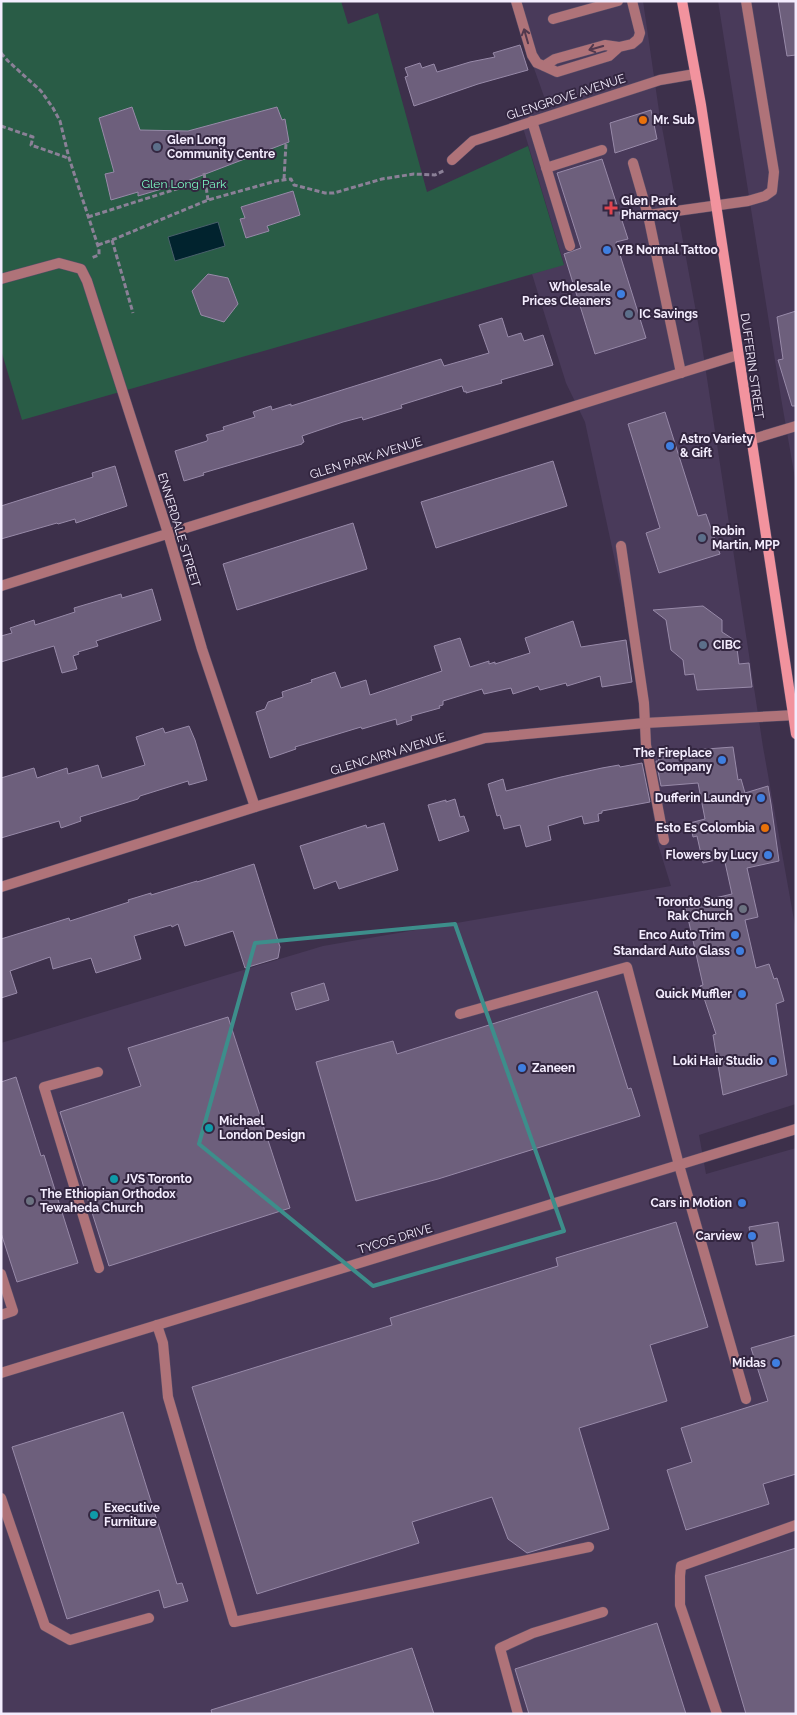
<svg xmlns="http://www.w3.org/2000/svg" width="797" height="1715" viewBox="0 0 797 1715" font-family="Raleway,sans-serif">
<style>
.built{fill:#493a5a}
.green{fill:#295c46}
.water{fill:#01232e;stroke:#4a606c}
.building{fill:#6d5f7c;stroke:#988aa9}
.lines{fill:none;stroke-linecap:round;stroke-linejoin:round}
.service-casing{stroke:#5a4e68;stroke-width:11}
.minor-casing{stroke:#5a4e68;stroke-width:11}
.tertiary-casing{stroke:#5a4e68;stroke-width:11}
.secondary-casing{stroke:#5a4e68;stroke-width:11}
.path{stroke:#8b8097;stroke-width:3;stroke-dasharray:5 2.5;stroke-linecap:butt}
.service{stroke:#af7379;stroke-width:10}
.minor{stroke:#af7379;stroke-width:10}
.tertiary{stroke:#af7379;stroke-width:10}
.secondary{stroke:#f2939e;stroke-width:10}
.oneway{stroke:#52394e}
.marked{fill:none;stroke:#3d8e8b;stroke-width:4;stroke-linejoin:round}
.food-dot{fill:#e8710a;stroke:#332640;stroke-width:2}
.service-dot{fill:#5c6f8a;stroke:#332640;stroke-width:2}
.health-dot{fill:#e0444e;stroke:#332640;stroke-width:2}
.shop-dot{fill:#3f7fe0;stroke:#332640;stroke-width:2}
.worship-dot{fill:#6b7280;stroke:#332640;stroke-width:2}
.culture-dot{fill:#0f9aa8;stroke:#332640;stroke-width:2}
.labels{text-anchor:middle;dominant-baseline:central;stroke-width:4;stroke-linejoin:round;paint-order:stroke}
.street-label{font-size:12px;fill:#f4edfe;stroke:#332640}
.poi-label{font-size:12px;font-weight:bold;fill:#f4edfe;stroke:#332640;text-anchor:start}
.park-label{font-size:12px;fill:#7cfbc3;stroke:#332640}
</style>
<rect width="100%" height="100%" fill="#3d304b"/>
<!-- built -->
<path class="built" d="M510 1H643L659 111 701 339 763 747 796 931V1104L699 1135 706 1174 796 1148V1714H1V1043L323 946 671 886 657 841 645 753 635 654 585 422 566 383 532 274 564 264 518 111 546 102Z
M718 1H796V484L781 398Z"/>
<!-- green -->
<path class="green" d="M1 1H341L348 24 378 13 427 192 528 146 564 265 22 420 1 350Z"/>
<!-- water -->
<path class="water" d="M218 222 225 246 175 261 168 237Z"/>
<!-- building -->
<path class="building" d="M778 1H796V55L787 56Z
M520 45 528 70 478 84 414 106 405 77 408 76 405 68 420 63 422 68 434 64 437 72 470 62 495 57 493 53Z
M132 107 140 130 188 131 277 107 282 120 285 119 289 142 182 183 138 196V192L111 200 105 174 114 172 99 118Z
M651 110 657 139 615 153 610 123Z
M602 159 628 239 616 242 646 338 595 354 564 254 581 248 557 173Z
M293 191 300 215 267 226 269 231 246 238 240 219 245 218 241 207Z
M208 274 228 278 238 304 224 322 201 315 192 291Z
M796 311V406H792L778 360 783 359 777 317Z
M502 318 508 337 521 333 524 341 543 335 553 365 501 380 502 383 466 393V391L464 392 462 386 401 405 402 408 363 420 362 417 343 422 302 436 304 442 302 443V444L203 473 204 475 184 481 175 451 207 441 208 439 206 435 224 430 223 427 255 417 253 412 271 406 272 410 291 404V406L441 359 444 366 489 353 479 325Z
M665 412 698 516 706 514 720 554 659 573 646 533 660 528 628 424Z
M553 461 567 506 436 548 421 502Z
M115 466 127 506 76 523 75 519 58 524 57 523 1 539V506L93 477 92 473Z
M353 523 367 569 237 610 223 564Z
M152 589 161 620 96 641 98 646 78 652 79 654 73 656 77 669 62 673 54 646 1 662V636L12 633 10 628 34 620 35 625 75 612 74 608 121 594 122 598Z
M703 606 722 620V632L736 641 739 664 749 663 752 687 697 690 694 674 685 675 683 660 671 650 666 620 653 610Z
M573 621 581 647 626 640 632 682 602 687 600 676 567 686 566 683 540 690 538 686 513 694 511 688 484 694 482 689 443 701V705L439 706 440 708 411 716 412 720 397 725 396 719 362 729 361 727 295 747 296 749 270 758 256 712 265 709 268 702 283 697 282 692 312 682 311 680 335 672 341 688 366 680 370 695 442 671 434 646 460 638 470 667 489 661V664L495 662V664L530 653 525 638Z
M189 726 195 740 207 780 189 785 188 781 140 796 138 799 80 817 81 821 61 828 59 821 1 838V778L34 768 37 778 67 768 68 774 98 765 102 778 145 765 136 737 163 728 165 733Z
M733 747 738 780 741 779 745 793 768 786 771 804 779 861 747 868 758 917 745 920 756 968 769 964 774 979 777 978 784 1001 776 1004 787 1075 723 1095 713 1035 716 1034 700 986 703 985 685 905 732 894 724 858 703 863 697 836 693 837 690 823 705 819 698 783 661 786 656 761H659L658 757 693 753V750Z
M642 763 650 802 602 811V813L598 814 599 821 584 824 582 816 548 826 551 840 526 847 520 825 504 829 500 815 497 816 488 784 503 779 506 791 561 777 602 768 619 765 620 767Z
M455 799 460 817 464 816 469 831 439 841 428 805 446 800V802Z
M384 823 398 870 339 889 336 881 314 889 300 846 366 825 367 828Z
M254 864 280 947 278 958 245 968 233 931 185 946 178 924 172 927 171 925 134 936 141 959 96 973 91 958 53 969 50 957 10 971 17 993 1 998V939L69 918 70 921 129 902 128 900 151 893V895L197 881V882Z
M324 983 329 1000 296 1010 291 993Z
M597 991 628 1089 631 1088 640 1116 438 1179 356 1201 316 1062 393 1041 397 1054Z
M228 1017 290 1208 109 1266 60 1112 141 1086 128 1048Z
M16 1077 41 1156 44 1155 78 1263 17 1282 1 1233V1082Z
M676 1222 708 1327 650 1345 667 1401 579 1428 609 1529 527 1553 508 1539 492 1497 412 1522 419 1543 257 1594 192 1387 392 1325 390 1318 558 1266 556 1258Z
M778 1222 784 1261 756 1265 749 1227Z
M796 1335V1474L763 1484 769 1504 686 1530 667 1470 692 1462 681 1428 768 1401 751 1348Z
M123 1412 177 1584 182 1583 188 1601 164 1608 159 1590 67 1619 12 1447Z
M796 1548V1714H746L705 1576Z
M657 1623 686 1714H529L515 1669Z
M412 1648 434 1714H212L211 1710Z"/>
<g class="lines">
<defs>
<path id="service" d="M516 1 532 55 537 63 544 66 557 72 609 56 619 47
M553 19 618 1
M544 66 555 59 605 45 619 47 632 44 638 39 640 33 632 1
M532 121 570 246
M633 163 648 215 748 201 765 196 772 191 774 172 746 1
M546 168 602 150
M648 215 681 373
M621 546 644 703 646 745 664 840
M460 1014 627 967 679 1165 746 1399
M98 1072 44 1087 99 1268
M1 1274 13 1311 1 1315
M157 1325 163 1343 168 1397 234 1622 589 1547
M1 1498 45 1626 70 1640 149 1618
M518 1714 500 1648 533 1633 603 1612
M717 1714 680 1605V1576L681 1566 796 1525"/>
<path id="minor" d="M452 160 473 141 660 80 695 74
M1 279 59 263 81 269 87 281 168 533 202 649 255 807
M750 440 796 426
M1 586 738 355
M1 1373 796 1129"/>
<path id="tertiary" d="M1 887 255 807 485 738 645 723 796 715"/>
<path id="secondary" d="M682 1 701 105 796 734"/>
</defs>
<!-- service casing -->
<use href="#service" class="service-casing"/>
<!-- minor casing -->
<use href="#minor" class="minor-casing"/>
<!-- tertiary casing -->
<use href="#tertiary" class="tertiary-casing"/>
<!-- secondary casing -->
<use href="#secondary" class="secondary-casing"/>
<!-- path -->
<path class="path" d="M1 53 8 61 41 91 53 108 60 121 69 158 99 249V255L91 258
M1 126 33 137 31 145 68 158
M204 173 208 200
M284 179 286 143
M88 217 205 180
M112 240 133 313
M98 245 112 240 208 200 276 181 291 179 294 185 325 193H334L382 179 414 174 435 175 445 170"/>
<!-- service -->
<use href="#service" class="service"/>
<!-- minor -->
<use href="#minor" class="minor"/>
<!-- tertiary -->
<use href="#tertiary" class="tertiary"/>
<!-- secondary -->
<use href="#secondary" class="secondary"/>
</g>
<!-- one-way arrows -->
<defs><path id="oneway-shaft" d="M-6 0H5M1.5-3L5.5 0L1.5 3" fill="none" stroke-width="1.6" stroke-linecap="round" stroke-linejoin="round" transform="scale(1.25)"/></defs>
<g class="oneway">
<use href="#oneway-shaft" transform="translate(526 36) rotate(-106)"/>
<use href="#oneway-shaft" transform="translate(596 48) rotate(164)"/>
</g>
<!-- marked area -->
<path class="marked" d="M455 924 564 1231 373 1286 199 1144 255 943Z"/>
<!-- markers -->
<g class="food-dot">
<circle cx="643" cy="120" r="5"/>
<circle cx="765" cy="828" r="5"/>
</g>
<g class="service-dot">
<circle cx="157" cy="147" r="5"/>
<circle cx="629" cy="314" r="5"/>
<circle cx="702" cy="538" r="5"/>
<circle cx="703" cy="645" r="5"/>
</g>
<path class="health-dot" d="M608.5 200.5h5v5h5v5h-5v5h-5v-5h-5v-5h5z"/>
<g class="shop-dot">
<circle cx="607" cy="250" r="5"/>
<circle cx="621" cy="294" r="5"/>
<circle cx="670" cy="446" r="5"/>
<circle cx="722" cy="760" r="5"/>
<circle cx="761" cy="798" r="5"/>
<circle cx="768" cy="855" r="5"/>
<circle cx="735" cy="935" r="5"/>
<circle cx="740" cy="951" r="5"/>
<circle cx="742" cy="994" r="5"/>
<circle cx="773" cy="1061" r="5"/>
<circle cx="522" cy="1068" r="5"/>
<circle cx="742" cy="1203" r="5"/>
<circle cx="752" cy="1236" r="5"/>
<circle cx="776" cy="1363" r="5"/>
</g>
<g class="worship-dot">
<circle cx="743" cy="909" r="5"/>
<circle cx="30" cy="1201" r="5"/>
</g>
<g class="culture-dot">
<circle cx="209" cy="1128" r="5"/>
<circle cx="114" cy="1179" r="5"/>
<circle cx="94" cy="1515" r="5"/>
</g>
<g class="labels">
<!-- street labels -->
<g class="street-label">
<text transform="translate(566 97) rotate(-18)">GLENGROVE AVENUE</text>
<text transform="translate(752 366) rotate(82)">DUFFERIN STREET</text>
<text transform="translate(366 458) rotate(-17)">GLEN PARK AVENUE</text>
<text transform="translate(179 530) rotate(73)">ENNERDALE STREET</text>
<text transform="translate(388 754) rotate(-17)">GLENCAIRN AVENUE</text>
<text transform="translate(395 1239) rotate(-17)">TYCOS DRIVE</text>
</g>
<!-- poi labels -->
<g class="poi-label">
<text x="653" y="120">Mr. Sub</text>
<text x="167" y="140">Glen Long<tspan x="167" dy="14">Community Centre</tspan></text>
<text x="621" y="201">Glen Park<tspan x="621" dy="14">Pharmacy</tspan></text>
<text x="617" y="250">YB Normal Tattoo</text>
<text x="611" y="287" text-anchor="end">Wholesale<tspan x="611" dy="14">Prices Cleaners</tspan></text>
<text x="639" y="314">IC Savings</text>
<text x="680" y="439">Astro Variety<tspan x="680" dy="14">&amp; Gift</tspan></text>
<text x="712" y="531">Robin<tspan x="712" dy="14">Martin, MPP</tspan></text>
<text x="713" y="645">CIBC</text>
<text x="712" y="753" text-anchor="end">The Fireplace<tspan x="712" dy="14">Company</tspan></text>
<text x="751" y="798" text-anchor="end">Dufferin Laundry</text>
<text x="755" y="828" text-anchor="end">Esto Es Colombia</text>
<text x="758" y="855" text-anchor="end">Flowers by Lucy</text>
<text x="733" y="902" text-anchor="end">Toronto Sung<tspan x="733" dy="14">Rak Church</tspan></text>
<text x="725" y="935" text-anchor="end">Enco Auto Trim</text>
<text x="730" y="951" text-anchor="end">Standard Auto Glass</text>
<text x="732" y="994" text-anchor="end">Quick Muffler</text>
<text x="763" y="1061" text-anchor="end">Loki Hair Studio</text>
<text x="532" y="1068">Zaneen</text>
<text x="219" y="1121">Michael<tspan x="219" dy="14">London Design</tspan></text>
<text x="124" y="1179">JVS Toronto</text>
<text x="40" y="1194">The Ethiopian Orthodox<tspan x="40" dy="14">Tewaheda Church</tspan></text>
<text x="732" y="1203" text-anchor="end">Cars in Motion</text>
<text x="742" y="1236" text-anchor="end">Carview</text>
<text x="766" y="1363" text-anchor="end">Midas</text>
<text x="104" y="1508">Executive<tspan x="104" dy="14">Furniture</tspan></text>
</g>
<!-- park labels -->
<g class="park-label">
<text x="184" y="184">Glen Long Park</text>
</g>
</g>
<!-- border -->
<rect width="797" height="1715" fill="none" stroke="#f4edfe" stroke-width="5"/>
</svg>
